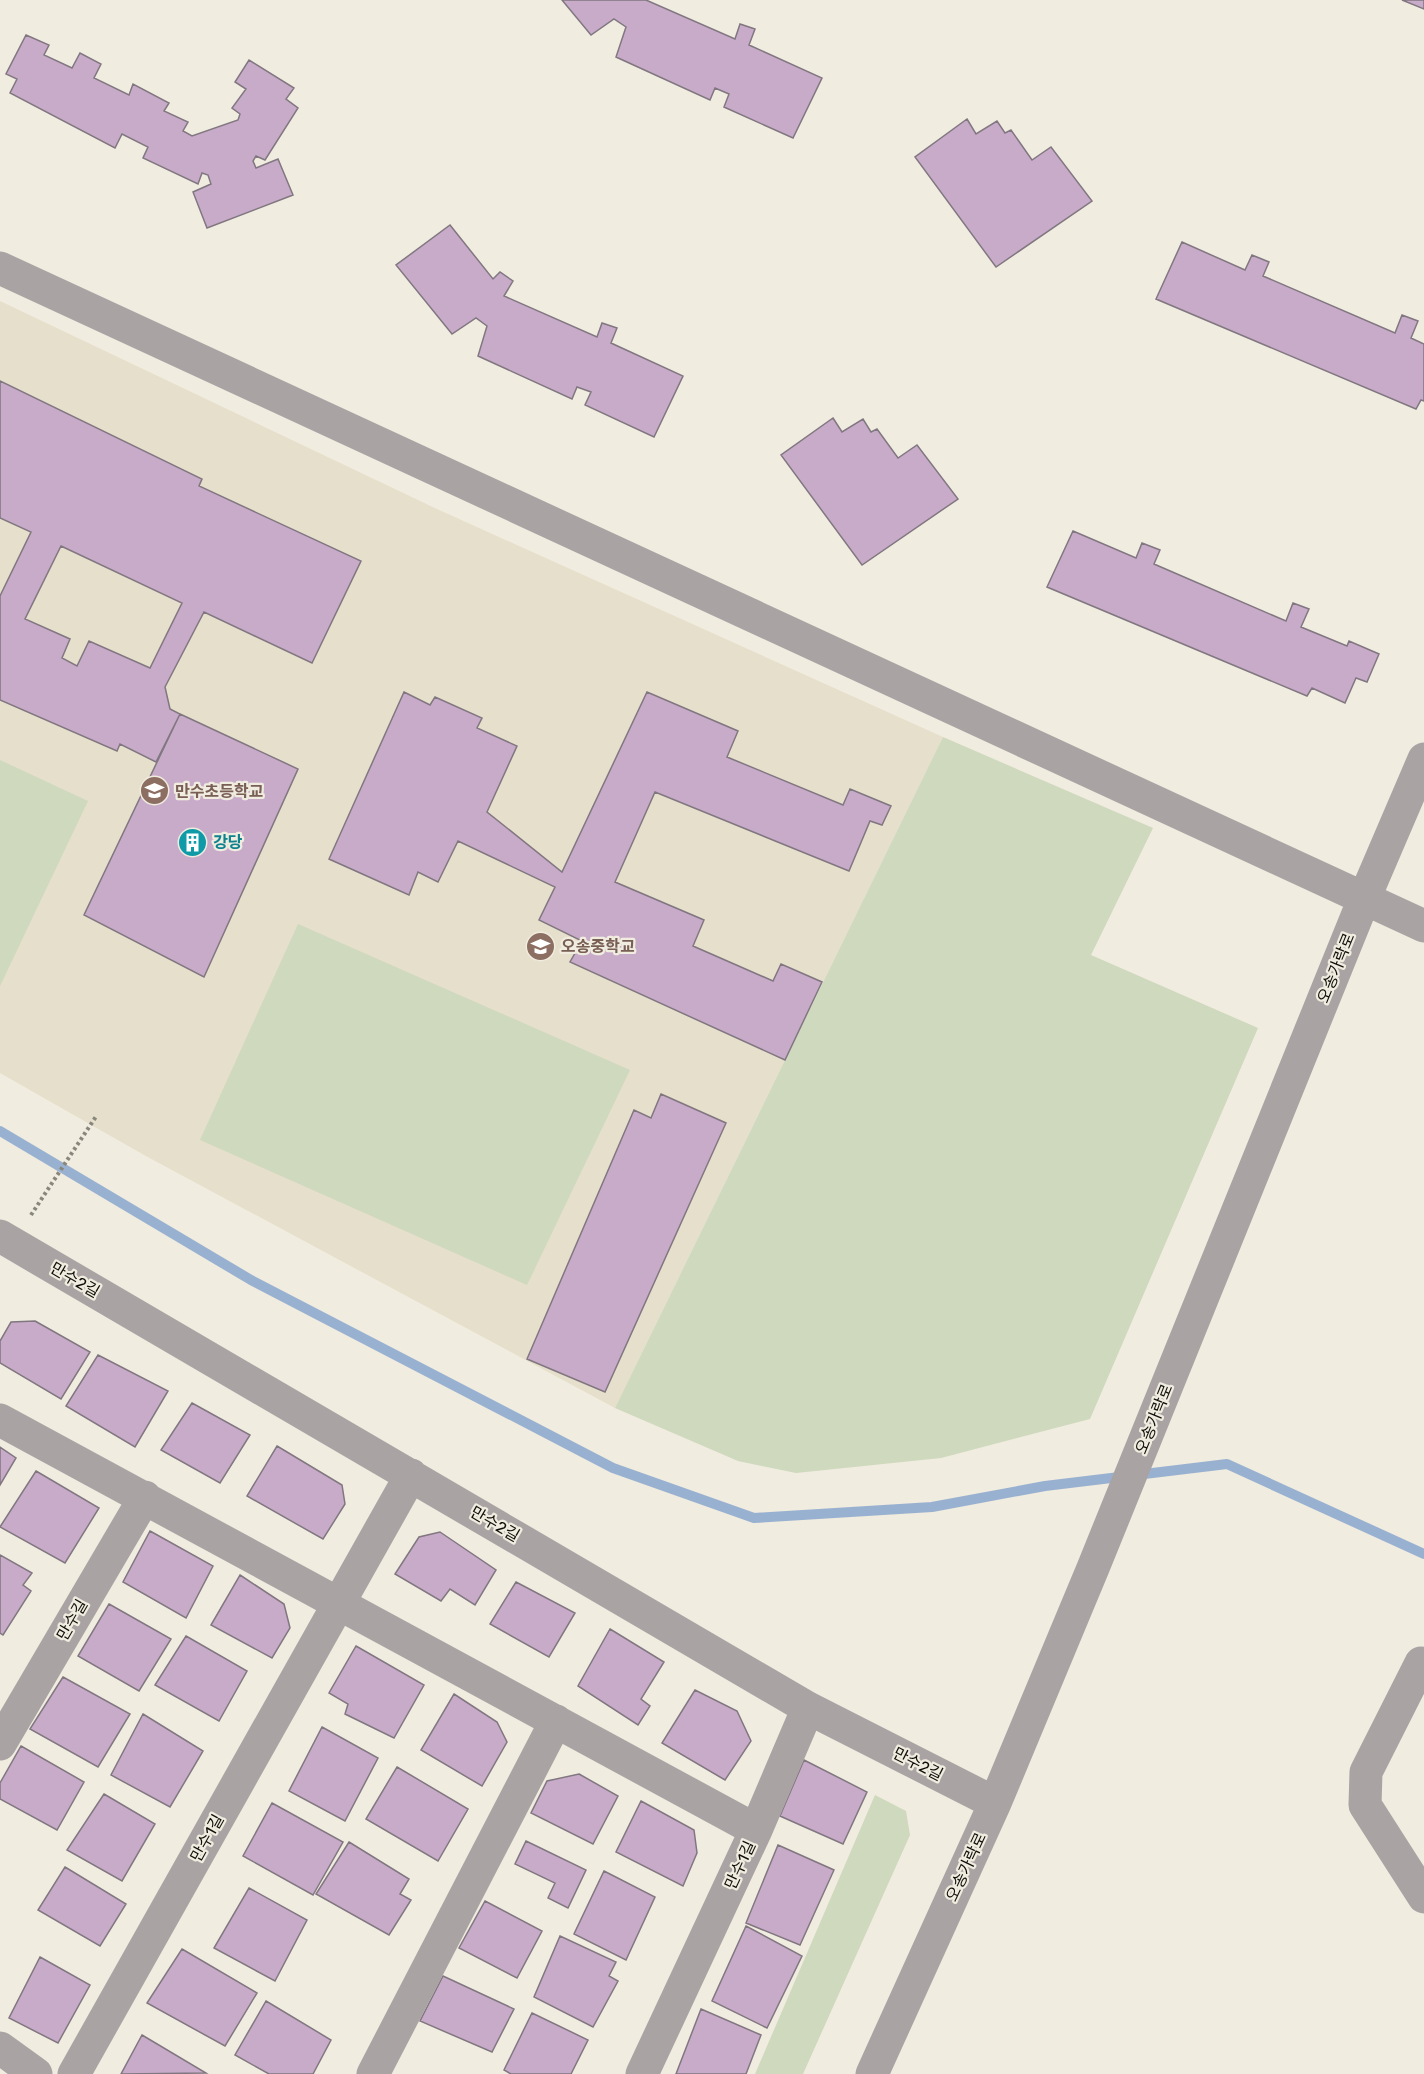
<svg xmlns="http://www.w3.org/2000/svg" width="1424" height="2074" viewBox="0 0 1424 2074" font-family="Rubik,'Noto Sans KR',sans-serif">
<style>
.built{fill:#e6dfcb}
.green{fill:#ced9bd}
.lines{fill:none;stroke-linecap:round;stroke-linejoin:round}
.stream{stroke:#99b1d1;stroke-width:10}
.building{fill:#c8abc9;stroke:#807780;stroke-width:1.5;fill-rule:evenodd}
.path{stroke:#88867d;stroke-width:4;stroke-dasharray:3 3;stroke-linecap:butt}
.minor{stroke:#aaa3a3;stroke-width:33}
.labels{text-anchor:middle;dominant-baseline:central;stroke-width:4.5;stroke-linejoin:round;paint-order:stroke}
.education-label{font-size:16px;font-weight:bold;fill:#785e54;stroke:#f0ecdf;text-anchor:start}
.culture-label{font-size:16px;font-weight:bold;fill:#0d838f;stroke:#f0ecdf;text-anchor:start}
.street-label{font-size:16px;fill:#0f0e0a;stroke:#f0ecdf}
</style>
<rect width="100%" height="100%" fill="#f0ecdf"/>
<!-- built -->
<path class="built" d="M0 301 437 509 943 737 615 1408 144 1155 0 1073Z"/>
<!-- green -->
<path class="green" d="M943 737 1153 828 1091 955 1258 1028 1090 1419 941 1458 796 1473 738 1461 615 1408Z
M0 760 88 801 0 986Z
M298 924 630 1070 527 1285 200 1140Z
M875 1795 906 1811 910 1835 803 2074H755Z"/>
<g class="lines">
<!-- stream -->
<path class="stream" d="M0 1131 251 1280 613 1468 754 1518 932 1507 1045 1486 1227 1464 1424 1554"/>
</g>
<!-- building -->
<path class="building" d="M562 0H646L735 39 740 24 755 29 749 45 822 78 793 138 724 107 729 94 715 88 710 100 616 57 626 27 614 19 591 35Z
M1402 0H1424V9Z
M26 35 49 45 44 55 72 68 80 53 101 64 94 78 129 95 133 84 169 103 164 111 188 122 183 131 192 136 238 120 240 114 232 108 246 89 235 82 249 60 294 88 286 99 298 108 265 160 256 156 253 161 256 168 278 159 293 195 207 228 193 192 211 184 208 175 202 173 198 184 143 158 148 147 122 134 115 148 10 93 17 79 6 74Z
M967 119 976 134 997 121 1005 133 1011 130 1032 160 1051 147 1092 201 996 267 915 157Z
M450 225 493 279 500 272 513 281 504 296 597 337 602 323 617 328 611 343 683 376 654 437 585 405 591 392 577 387 572 399 478 356 487 326 476 318 452 334 396 265Z
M1182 242 1245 270 1252 255 1269 262 1263 276 1395 333 1402 315 1418 321 1411 338 1424 344V401L1421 400 1416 409 1156 299Z
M0 381 202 479 199 486 361 561 312 663 204 612 165 687 170 709 180 714 156 762 120 744 117 751 0 700V596L31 532 0 518ZM61 546 182 603 150 668 89 641 77 666 62 658 70 639 25 619Z
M833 418 842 432 863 419 871 432 877 429 898 458 917 445 958 499 862 565 781 455Z
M1073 531 1136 558 1142 543 1160 550 1154 564 1286 621 1293 603 1309 609 1301 627 1347 646 1349 641 1379 654 1367 682 1356 678 1345 703 1312 688 1307 696 1047 587Z
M404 692 430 705 435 697 482 718 477 728 517 746 487 812 562 872 647 692 738 731 727 757 843 805 850 789 891 806 882 825 870 821 849 871 655 792 615 882 704 920 693 946 773 981 781 964 822 982 785 1060 570 962 582 941 539 920 555 887 458 841 438 882 418 872 409 895 329 859Z
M180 714 298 769 204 977 84 915Z
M661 1094 726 1123 605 1392 527 1359 634 1110 651 1118Z
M35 1321 90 1352 61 1399 0 1363V1341L11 1322Z
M98 1355 168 1391 135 1447 66 1406Z
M192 1403 250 1435 220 1483 161 1450Z
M277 1446 342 1485 345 1504 323 1539 247 1496Z
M0 1447 16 1458 0 1485Z
M36 1471 99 1508 65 1563 0 1527Z
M150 1531 213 1566 186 1618 123 1582Z
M440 1532 496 1570 475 1605 450 1589 441 1601 395 1574 419 1537Z
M0 1555 32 1573 23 1585 31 1591 3 1635 0 1633Z
M240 1575 284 1604 290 1628 272 1658 211 1625Z
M516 1582 575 1613 549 1657 490 1624Z
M109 1604 171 1639 139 1691 78 1656Z
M610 1629 664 1662 641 1699 650 1706 638 1725 578 1686Z
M186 1636 247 1671 219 1721 155 1685Z
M356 1646 424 1685 394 1738 345 1714 348 1704 329 1693Z
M63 1677 130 1714 98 1767 30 1729Z
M695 1690 737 1711 751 1741 725 1780 662 1743Z
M454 1694 497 1722 507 1742 482 1786 421 1750Z
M143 1714 203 1751 170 1807 111 1775Z
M322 1727 378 1758 345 1821 289 1791Z
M21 1746 84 1782 57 1830 0 1799V1783Z
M804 1760 867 1792 843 1844 780 1816Z
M397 1767 468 1809 438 1861 366 1819Z
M579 1774 618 1796 593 1844 531 1813 547 1781Z
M104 1794 155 1824 122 1881 67 1850Z
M641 1801 694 1830 697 1853 683 1886 616 1852Z
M272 1803 343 1842 313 1895 243 1856Z
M526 1841 586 1870 568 1908 548 1898 555 1883 515 1864Z
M349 1842 409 1879 400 1894 411 1900 389 1935 316 1894Z
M778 1845 834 1870 800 1945 746 1923Z
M65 1867 126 1904 100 1946 38 1910Z
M604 1871 655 1897 626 1960 574 1934Z
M249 1888 307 1920 275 1981 214 1948Z
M485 1901 542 1931 517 1978 459 1948Z
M746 1926 802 1956 767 2028 712 2001Z
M560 1936 616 1962 609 1976 618 1981 593 2027 534 1997Z
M182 1949 257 1993 225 2046 147 2003Z
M40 1957 90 1985 58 2043 9 2018Z
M443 1976 514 2009 492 2052 420 2021Z
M266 2001 331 2040 313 2074H269L235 2055Z
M701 2009 761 2035 746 2074H676Z
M532 2013 588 2040 571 2074H511L504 2070Z
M142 2035 206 2073 121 2074Z"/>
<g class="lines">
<!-- path -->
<path class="path" d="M31 1215 97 1115"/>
<!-- minor -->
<path class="minor" d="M0 268 1424 926
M0 1236 808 1708 995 1803
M0 1420 756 1830
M1424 1665 1421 1663 1366 1772 1365 1805 1424 1897
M0 1744 145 1497
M0 2048 36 2074
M74 2074 411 1475
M373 2074 556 1721
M642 2074 756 1830 808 1708
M872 2074 995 1803 1093 1568 1364 899 1424 759"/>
</g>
<!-- icons -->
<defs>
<symbol id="school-disc" viewBox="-11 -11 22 22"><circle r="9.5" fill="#8d6e63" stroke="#f0ecdf"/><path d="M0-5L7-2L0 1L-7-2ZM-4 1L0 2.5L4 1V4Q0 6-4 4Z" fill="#fff"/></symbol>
<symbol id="building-disc" viewBox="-11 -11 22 22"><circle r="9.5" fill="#0f9aa8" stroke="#f0ecdf"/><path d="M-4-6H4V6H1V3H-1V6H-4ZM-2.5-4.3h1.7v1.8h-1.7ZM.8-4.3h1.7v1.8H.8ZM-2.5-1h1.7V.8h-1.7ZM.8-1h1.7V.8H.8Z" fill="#fff"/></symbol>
</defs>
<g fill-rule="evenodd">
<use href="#school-disc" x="138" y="774" width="33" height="33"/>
<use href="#building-disc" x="176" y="826" width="33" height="33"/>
<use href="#school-disc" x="524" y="930" width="33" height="33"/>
</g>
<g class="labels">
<!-- education labels -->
<g class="education-label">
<text x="175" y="791">만수초등학교</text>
<text x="561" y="946">오송중학교</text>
</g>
<!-- culture labels -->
<g class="culture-label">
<text x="213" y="842">강당</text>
</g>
<!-- street labels -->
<g class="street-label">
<text transform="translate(1336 968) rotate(-68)">오송가락로</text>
<text transform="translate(75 1280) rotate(30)">만수2길</text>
<text transform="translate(1154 1419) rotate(-68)">오송가락로</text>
<text transform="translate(495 1524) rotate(30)">만수2길</text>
<text transform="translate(72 1620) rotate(-60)">만수길</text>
<text transform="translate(918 1764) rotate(27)">만수2길</text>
<text transform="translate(207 1838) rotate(-61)">만수1길</text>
<text transform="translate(740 1865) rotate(-65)">만수1길</text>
<text transform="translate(966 1867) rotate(-65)">오송가락로</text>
</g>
</g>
</svg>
